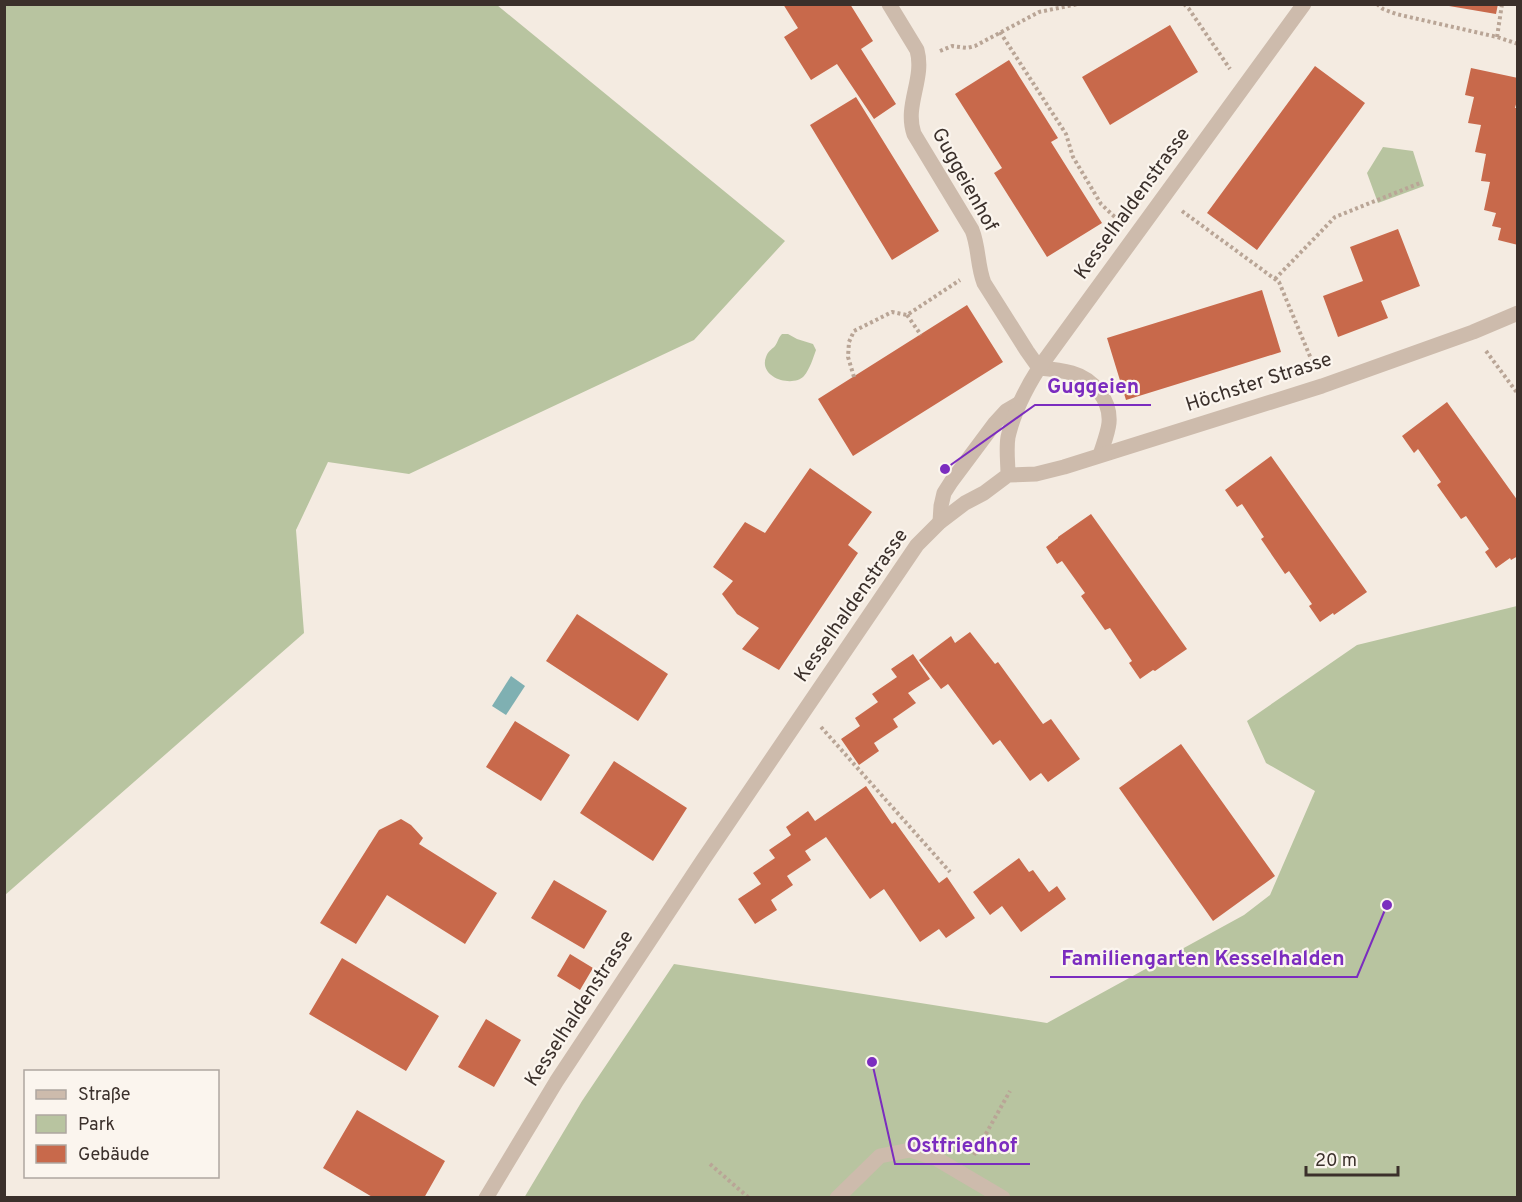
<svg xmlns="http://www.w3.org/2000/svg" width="1522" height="1202" viewBox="0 0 1522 1202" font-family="Overpass,sans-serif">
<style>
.green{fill:#b8c4a0}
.water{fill:#7fb0b2}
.building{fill:#c8694b}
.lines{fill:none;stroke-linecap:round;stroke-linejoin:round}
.path{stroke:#b9a596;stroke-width:4;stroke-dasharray:3 3;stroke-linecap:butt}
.lane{stroke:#cdbbac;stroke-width:15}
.street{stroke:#cdbbac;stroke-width:15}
.labels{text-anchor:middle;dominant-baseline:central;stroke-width:4.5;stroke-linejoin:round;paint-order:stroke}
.street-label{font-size:20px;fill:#3b302b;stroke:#fbf5ee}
.leader{fill:none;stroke:#7b2cbf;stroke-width:2}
.callout-dot{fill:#7b2cbf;stroke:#fbf5ee;stroke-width:2}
.callout-label{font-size:21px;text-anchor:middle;font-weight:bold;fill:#7b2cbf;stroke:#fbf5ee;stroke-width:4.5;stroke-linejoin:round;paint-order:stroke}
</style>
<rect width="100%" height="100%" fill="#f4ebe1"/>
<!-- green -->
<path class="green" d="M5 4 497 5 785 241 694 340 409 474 328 462 296 530 304 633 5 895Z
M1383 147 1413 151 1424 186 1378 203 1367 173Z
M782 334H788L797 339 813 344 816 350C813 358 810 369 804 376 793 388 758 378 766 357 768 351 771 350 775 346 778 342 778 338 782 334Z
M1517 606V1197L524 1198 582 1101 674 964 1047 1023 1244 915 1270 895 1315 791 1266 763 1247 721 1357 645Z"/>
<!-- water -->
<path class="water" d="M511 676 525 686 506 715 492 706Z"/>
<!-- building -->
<path class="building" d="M783 4H850L873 41 861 49 896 104 874 119 837 64 811 80 784 37 798 28Z
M1449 4H1498L1496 14 1449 6Z
M1170 25 1198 72 1110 125 1082 77Z
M1009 60 1058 138 1051 142 1102 223 1047 257 994 173 1002 168 955 94Z
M1315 66 1365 103 1257 250 1207 213Z
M1471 68 1518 78V97L1515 108H1518V245L1498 240 1501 228 1492 226 1496 213 1484 210 1490 182 1481 181 1486 154 1475 152 1481 125 1468 123 1474 97 1465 95Z
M856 97 939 231 892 260 810 125Z
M1398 229 1420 286 1381 301 1388 318 1338 337 1323 296 1363 281 1350 247Z
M1262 290 1281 352 1126 400 1107 338Z
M967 305 1003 362 853 456 818 399Z
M1447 402 1518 501V556L1511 560 1510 558 1496 568 1485 552 1489 549 1466 516 1461 519 1437 485 1441 482 1418 449 1414 453 1402 436Z
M1271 456 1367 592 1334 615 1333 613 1320 622 1309 606 1312 604 1289 571 1285 574 1261 539 1264 537 1242 504 1237 507 1225 490Z
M810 468 872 512 848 545 858 553 779 670 742 649 759 628 737 614 722 594 733 581 713 567 745 522 765 533Z
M1091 514 1187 649 1155 671 1153 670 1140 679 1129 663 1132 661 1110 628 1105 630 1081 596 1085 593 1062 561 1057 564 1046 547 1058 538V537Z
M577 614 668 674 638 721 546 661Z
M970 632 995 664 998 662 1043 724 1051 719 1080 759 1048 782 1041 773 1030 781 1000 740 993 745 948 684 941 689 919 660 951 636 955 643Z
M913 654 930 679 908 693 916 703 893 719 898 727 874 743 879 751 859 765 841 739 860 726 855 718 878 702 872 694 897 677 891 669Z
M515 721 570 755 541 801 486 767Z
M1181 744 1275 876 1213 921 1119 788Z
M614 761 687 808 653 861 580 813Z
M866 786 892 824 895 822 939 883 947 877 975 918 946 938 939 929 920 942 884 889 870 899 826 837 805 851 811 860 787 876 793 885 771 900 777 910 755 924 738 899 761 884 753 873 775 858 769 850 791 835 786 827 808 811 815 821Z
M401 819 411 825 423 838 419 844 497 893 465 944 387 895 356 944 320 923 379 830Z
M1019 858 1029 872 1033 870 1049 892 1057 886 1066 899 1021 932 1002 906 990 915 973 892Z
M554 880 607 911 584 949 531 918Z
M570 954 593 968 580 990 557 976Z
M342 958 439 1016 406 1071 309 1014Z
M486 1019 521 1040 494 1087 458 1067Z
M357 1110 445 1161 424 1198H374L323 1168Z"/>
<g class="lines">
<!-- path -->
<path class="path" d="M1184 4 1189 9 1230 69
M1377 4 1383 9 1396 14 1497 37 1518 44
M1000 32 1066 134 1073 157 1101 204 1119 221
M1497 37 1502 4
M940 51 952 46 967 48 975 46 1039 12 1078 4
M1182 211 1279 282 1314 366
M1275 279 1335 217 1420 183
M907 315 921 335
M1486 351 1518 394
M854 377 848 357 849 342 854 331 892 312 907 315 960 280
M821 727 950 872
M974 1155 1010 1091
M710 1164 749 1198"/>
<!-- lane -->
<path class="lane" d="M1039 368C1050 369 1061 370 1072 373 1093 379 1111 400 1109 423 1108 433 1103 445 1100 455
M940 522 941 506 944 493 951 482 995 423 1006 411 1018 404
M837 1198 880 1156 910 1150 937 1159 1003 1198"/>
<!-- street -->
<path class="street" d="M889 4 917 50C925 79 904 105 914 134L972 230C979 247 977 265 984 283L1027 351 1039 368
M1008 475C1008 463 1006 449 1008 437 1014 411 1025 390 1039 368L1304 4
M1008 475 1036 474 1064 467 1322 386 1473 332 1518 313
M486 1198 556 1082 703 860 917 545 940 522 965 503 984 493 1008 475"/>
</g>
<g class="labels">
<!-- street labels -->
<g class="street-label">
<text transform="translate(964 180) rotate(61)">Guggeienhof</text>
<text transform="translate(1133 204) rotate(-54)">Kesselhaldenstrasse</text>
<text transform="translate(1259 383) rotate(-18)">Höchster Strasse</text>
<text transform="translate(852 606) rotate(-55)">Kesselhaldenstrasse</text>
<text transform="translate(580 1009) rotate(-57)">Kesselhaldenstrasse</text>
</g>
</g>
<!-- callouts -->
<path class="leader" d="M945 469L1035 405H1151M1387 905L1357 977H1050M872 1062L895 1164H1030"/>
<g class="callout-dot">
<circle cx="945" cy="469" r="6"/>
<circle cx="1387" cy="905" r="6"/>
<circle cx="872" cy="1062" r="6"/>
</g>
<g class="callout-label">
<text x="1093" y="393">Guggeien</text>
<text x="1203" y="965">Familiengarten Kesselhalden</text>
<text x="962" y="1152">Ostfriedhof</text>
</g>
<!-- border -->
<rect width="1522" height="1202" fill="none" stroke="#3b302b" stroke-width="12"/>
<!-- legend -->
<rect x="24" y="1070" width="195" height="108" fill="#fbf5ee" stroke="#aea6a0" stroke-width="1.5"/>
<rect x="36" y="1090" width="30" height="9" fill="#cdbbac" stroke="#aea6a0" stroke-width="1.5"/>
<text x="78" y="1100" font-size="18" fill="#3b302b">Straße</text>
<rect x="36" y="1115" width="30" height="18" fill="#b8c4a0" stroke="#aea6a0" stroke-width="1.5"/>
<text x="78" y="1130" font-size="18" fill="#3b302b">Park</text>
<rect x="36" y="1145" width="30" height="18" fill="#c8694b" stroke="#aea6a0" stroke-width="1.5"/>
<text x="78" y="1160" font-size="18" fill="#3b302b">Gebäude</text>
<!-- scale -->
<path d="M1306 1166v9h92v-9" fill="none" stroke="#3b302b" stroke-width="3"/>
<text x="1315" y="1166" font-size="18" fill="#3b302b" stroke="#fbf5ee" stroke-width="4.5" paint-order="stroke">20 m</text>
</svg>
